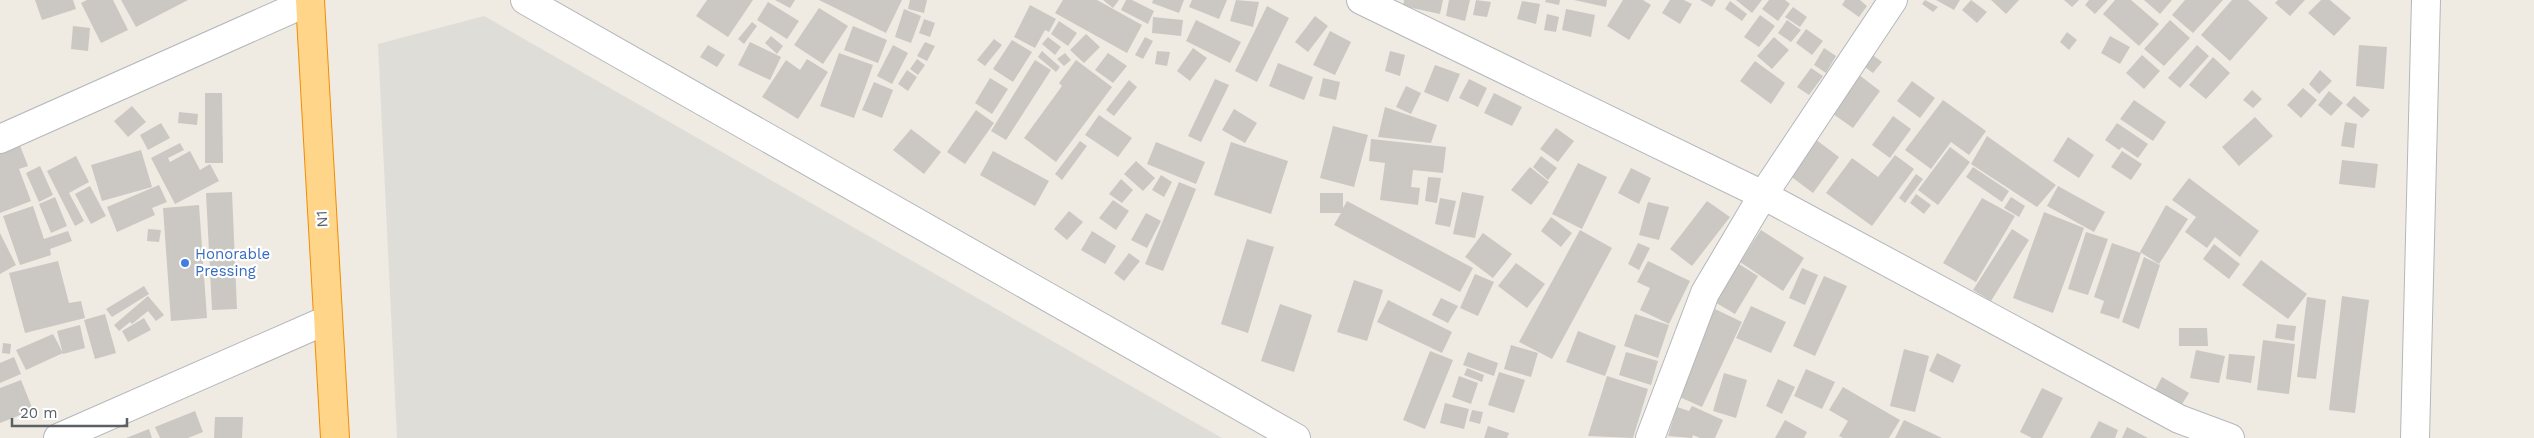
<svg xmlns="http://www.w3.org/2000/svg" width="2534" height="438" viewBox="0 0 2534 438" font-family="'Work Sans',sans-serif">
<style>
.industrial{fill:#dfddd8}
.building{fill:#cbc7c2}
.lines{fill:none;stroke-linecap:round;stroke-linejoin:round}
.minor-casing{stroke:#b4b7bb;stroke-width:30}
.highway-casing{stroke:#f28c00;stroke-width:30}
.minor{stroke:#fff;stroke-width:28}
.highway{stroke:#ffd58a;stroke-width:28}
.shop-dot{fill:#3f7fe0;stroke:#fff;stroke-width:2}
.labels{text-anchor:middle;dominant-baseline:central;stroke-width:4.5;stroke-linejoin:round;paint-order:stroke}
.street-label{font-size:15px;fill:#5b6064;stroke:#fff}
.shop-label{font-size:15px;fill:#366cbe;stroke:#fff;text-anchor:start}
</style>
<rect width="100%" height="100%" fill="#efebe3"/>
<!-- industrial -->
<path class="industrial" d="M484 16 1222 438H397L378 44Z"/>
<!-- building -->
<path class="building" d="M35 0H73L76 9 42 20Z
M87 0H113L128 30 101 43 81 3Z
M121 0H188L136 27Z
M707 0H753L728 37 696 16Z
M775 0H795L790 8Z
M819 0H902L886 33Z
M910 0H927L924 13 908 9Z
M1063 0H1097L1142 25 1127 53 1055 13Z
M1103 0H1119L1113 8Z
M1126 0H1132L1154 11 1148 24 1121 10Z
M1153 0H1184L1179 13 1152 3Z
M1192 0H1227L1219 19 1189 7Z
M1236 0 1259 2 1253 27 1230 21Z
M1404 0H1443L1440 14 1403 6Z
M1449 0H1470L1465 21 1446 16Z
M1476 0 1491 2 1487 17 1473 15Z
M1546 0H1560L1559 5 1545 2Z
M1574 0H1607L1606 7Z
M1623 0H1643L1651 5 1629 40 1607 26Z
M1670 0H1684L1692 4 1680 24 1662 13Z
M1700 0H1716L1712 7Z
M1736 0H1762L1752 13Z
M1769 0H1785L1790 4 1778 21 1762 9Z
M1845 0H1860L1867 6 1859 17 1842 5Z
M1925 0 1938 7 1933 12 1922 4Z
M1936 0H1960L1954 10Z
M1971 0 1987 12 1977 23 1962 10Z
M1991 0H2019L2006 14Z
M2064 0H2079L2072 7Z
M2089 0H2108L2095 14 2085 5Z
M2115 0H2131L2159 24 2139 46 2103 14Z
M2144 0H2172L2160 14Z
M2185 0H2223L2193 33 2172 15Z
M2232 0H2248L2268 18 2230 61 2201 35Z
M2278 0H2305L2290 16 2275 3Z
M2321 0H2330L2351 18 2334 36 2308 13Z
M1522 1 1540 4 1536 24 1517 19Z
M1730 1 1747 14 1742 21 1725 9Z
M768 2 799 21 787 39 757 20Z
M1030 5 1056 19 1049 32 1045 30 1035 48 1014 37Z
M1267 6 1289 18 1257 82 1235 71Z
M1793 7 1807 17 1800 27 1785 17Z
M819 8 848 26 823 64 794 45Z
M904 9 921 16 911 43 895 37Z
M1566 9 1595 15 1591 37 1562 30Z
M1547 14 1559 17 1556 32 1544 30Z
M1760 15 1775 26 1759 47 1744 37Z
M1315 16 1328 26 1308 52 1295 42Z
M1153 17 1183 20 1181 36 1152 33Z
M924 19 935 23 930 37 919 33Z
M1196 20 1241 42 1230 63 1186 41Z
M1787 20 1801 30 1791 42 1778 33Z
M2170 20 2190 38 2164 66 2144 49Z
M1059 21 1077 33 1068 46 1051 34Z
M752 22 757 26 744 44 738 39Z
M73 26 90 28 88 51 71 49Z
M853 26 887 40 878 63 844 50Z
M1806 29 1823 41 1812 55 1796 43Z
M1330 31 1351 42 1335 75 1313 65Z
M2067 32 2077 40 2069 50 2060 42Z
M1086 34 1100 47 1084 63 1070 50Z
M771 36 783 46 777 54 765 43Z
M2110 36 2130 47 2120 64 2101 53Z
M1048 37 1061 47 1055 55 1042 44Z
M1145 37 1153 41 1143 59 1135 55Z
M1774 37 1789 50 1772 69 1757 56Z
M994 39 1002 45 985 66 977 60Z
M1012 40 1032 52 1013 82 993 69Z
M750 42 781 57 770 80 738 65Z
M925 42 935 46 927 61 917 56Z
M708 45 725 55 717 67 700 57Z
M893 45 908 53 892 84 877 76Z
M2197 45 2209 56 2180 88 2168 78Z
M2359 45 2387 47 2384 89 2356 86Z
M1193 48 1207 58 1190 81 1177 71Z
M1824 48 1836 56 1826 73 1814 65Z
M1866 50 1882 62 1873 73 1857 61Z
M1042 51 1060 67 1056 72 1038 57Z
M1157 51 1170 52 1167 66 1155 64Z
M1390 51 1405 55 1400 76 1385 71Z
M839 53 873 65 854 118 820 106Z
M1065 53 1071 60 1064 66 1057 59Z
M1108 53 1127 66 1113 83 1095 70Z
M2142 55 2160 71 2144 89 2126 73Z
M2213 57 2230 73 2206 99 2189 85Z
M807 59 828 72 798 119 762 97 786 60 800 70Z
M917 59 925 65 918 75 910 69Z
M1035 60 1051 70 1006 140 991 131Z
M1076 60 1112 87 1056 162 1024 138 1062 86 1059 83Z
M1755 61 1785 83 1771 104 1740 81Z
M1278 63 1313 77 1304 100 1269 86Z
M1435 65 1460 74 1448 102 1424 92Z
M1811 68 1823 76 1809 95 1797 87Z
M907 70 917 77 908 91 898 84Z
M2320 70 2332 81 2319 94 2309 84Z
M1854 71 1880 91 1853 128 1826 109Z
M990 78 1008 89 992 114 975 103Z
M1323 78 1340 82 1336 100 1319 96Z
M1215 79 1229 85 1201 142 1188 136Z
M1469 79 1487 88 1478 107 1459 98Z
M1129 80 1137 87 1114 116 1106 110Z
M1912 81 1935 98 1920 118 1897 101Z
M874 82 893 90 882 118 862 110Z
M1406 86 1421 93 1411 114 1396 107Z
M2303 88 2317 100 2301 118 2287 105Z
M2252 90 2262 99 2253 108 2243 100Z
M2329 91 2343 103 2331 116 2318 105Z
M205 93H222L223 163H205Z
M1494 93 1522 107 1512 126 1484 113Z
M2354 96 2370 110 2362 118 2346 105Z
M1943 100 1986 131 1969 155 1951 142 1931 169 1905 150Z
M2134 100 2166 122 2153 141 2120 119Z
M132 106 146 122 128 137 114 121Z
M1385 107 1437 125 1431 143 1378 137Z
M1234 109 1257 123 1245 143 1222 130Z
M976 110 994 123 965 164 947 152Z
M179 112 198 114 197 125 178 123Z
M1099 115 1132 138 1118 157 1085 135Z
M1893 116 1911 129 1890 158 1872 145Z
M2255 117 2273 136 2239 166 2222 147Z
M2345 122 2357 124 2354 148 2341 146Z
M161 123 170 138 148 150 140 135Z
M2117 123 2148 144 2138 158 2122 147 2119 150 2105 140Z
M1333 126 1368 135 1354 187 1320 178Z
M1556 128 1574 141 1558 162 1540 149Z
M911 129 941 152 924 174 893 150Z
M1811 136 1839 157 1813 193 1785 172Z
M1987 136 2056 185 2037 207 1971 164Z
M2068 137 2094 155 2079 178 2053 161Z
M1371 139 1446 147 1443 173 1413 170 1411 187 1420 188 1418 205 1380 200 1385 163 1369 161Z
M1080 141 1087 146 1062 180 1055 174Z
M1156 142 1205 162 1196 184 1147 164Z
M1231 142 1288 161 1271 214 1214 195Z
M19 143 28 166 19 169 31 201 0 213V150Z
M180 143 184 150 168 158 170 162 190 151 200 170 210 164 219 181 175 204 151 158Z
M1950 147 1970 162 1938 205 1918 190Z
M141 150 152 187 102 201 91 165Z
M993 151 1049 181 1035 206 980 175Z
M2122 151 2142 164 2131 180 2111 167Z
M1895 155 1914 169 1872 226 1826 193 1852 158 1878 177Z
M76 156 89 182 69 193 84 221 75 226 47 171Z
M1541 156 1557 168 1548 180 1533 167Z
M2342 160 2378 164 2375 188 2339 184Z
M1136 161 1155 178 1143 191 1124 174Z
M1578 163 1607 177 1582 229 1552 214Z
M40 166 53 195 39 202 26 173Z
M1530 167 1549 182 1531 205 1511 190Z
M1973 167 2009 191 2002 202 1966 177Z
M1631 168 1651 178 1639 204 1618 193Z
M1916 174 1923 179 1905 203 1899 198Z
M1161 175 1172 182 1164 197 1152 190Z
M1428 177 1441 178 1437 203 1425 201Z
M2189 178 2259 231 2240 257 2215 237 2207 248 2185 232 2196 217 2172 200Z
M1121 179 1133 190 1122 203 1109 194Z
M1179 182 1196 189 1163 271 1145 264Z
M159 185 167 202 152 208 155 215 117 232 107 207Z
M90 186 106 216 91 224 75 194Z
M2058 186 2105 212 2094 232 2047 206Z
M232 192 237 309 212 310 206 193Z
M1462 192 1484 196 1475 238 1453 234Z
M1320 193H1343V208L1347 201 1473 268 1460 292 1334 225 1341 213H1320Z
M1916 194 1931 205 1924 214 1910 203Z
M55 197 67 226 51 233 39 204Z
M2011 197 2025 206 2019 217 2004 208Z
M1440 198 1456 201 1450 227 1435 224Z
M1982 198 2015 216 1976 282 1943 263Z
M1113 200 1129 211 1116 230 1099 218Z
M1707 201 1730 217 1692 266 1670 249Z
M1648 202 1669 207 1659 240 1639 235Z
M199 205 207 318 171 321 163 208Z
M2166 205 2188 219 2159 264 2140 252Z
M33 206 44 239 68 231 72 241 50 249 51 255 20 265 3 216Z
M1069 211 1083 222 1067 240 1054 229Z
M2044 212 2084 228 2053 313 2013 298Z
M1146 213 1161 221 1147 248 1131 240Z
M1551 217 1572 233 1561 247 1541 231Z
M148 229 161 230 159 242 147 241Z
M2012 229 2029 240 1991 301 1973 290Z
M1580 230 1612 248 1552 359 1519 342Z
M1761 230 1804 258 1783 291 1740 262Z
M1092 231 1116 246 1105 264 1081 250Z
M2086 232 2108 239 2088 295 2068 289Z
M0 233 16 265 0 274Z
M1483 233 1512 254 1493 278 1465 257Z
M1247 239 1274 247 1248 333 1221 324Z
M1638 243 1650 248 1639 270 1628 264Z
M2112 243 2141 253 2119 319 2100 313 2104 301 2094 297Z
M2214 244 2240 264 2229 279 2203 259Z
M1129 253 1140 261 1124 281 1114 273Z
M2144 257 2160 265 2139 329 2122 322Z
M2261 260 2307 294 2288 319 2242 285Z
M58 261 69 303 81 301 85 318 25 333 9 273Z
M1648 261 1690 281 1669 324 1640 310 1650 288 1637 282Z
M1736 262 1758 276 1735 314 1713 301Z
M1516 263 1545 284 1527 308 1498 286Z
M1802 268 1818 275 1805 305 1789 298Z
M1475 274 1494 282 1478 316 1460 308Z
M1824 276 1847 286 1815 356 1793 346Z
M1354 280 1383 290 1367 341 1337 332Z
M144 286 149 294 112 317 106 309Z
M148 296 164 315 156 321 148 311 132 324 130 322 119 331 114 325Z
M2342 296 2369 300 2355 413 2329 410Z
M2307 297 2326 300 2316 379 2297 377Z
M1441 298 1458 306 1448 323 1432 315Z
M1388 300 1452 332 1442 353 1377 322Z
M1280 304 1312 315 1294 372 1261 361Z
M1751 306 1786 322 1771 353 1736 338Z
M1715 309 1742 322 1702 407 1675 395Z
M105 314 116 353 95 359 84 320Z
M1635 314 1669 325 1658 358 1624 346Z
M144 318 151 330 128 342 122 331Z
M2277 324 2296 326 2294 341 2275 338Z
M80 325 85 348 63 354 57 331Z
M2179 328H2207L2208 346H2179Z
M1578 331 1616 346 1605 376 1566 362Z
M53 334 63 353 26 370 16 350Z
M2263 340 2295 344 2289 394 2257 390Z
M3 343 11 344 10 354 2 353Z
M1511 345 1538 353 1531 377 1504 369Z
M1904 349 1929 356 1915 412 1890 406Z
M2196 350 2225 356 2219 383 2190 378Z
M1430 351 1453 360 1425 429 1403 420Z
M1468 352 1498 363 1494 376 1463 365Z
M1626 352 1658 361 1651 385 1619 375Z
M1937 353 1961 365 1953 383 1929 371Z
M2229 354 2255 356 2251 383 2226 379Z
M14 357 21 374 0 383V363Z
M1467 368 1484 375 1482 382 1464 375Z
M1806 369 1835 382 1822 409 1794 396Z
M1499 372 1525 380 1514 413 1488 405Z
M1724 373 1747 380 1736 418 1713 411Z
M1459 376 1478 383 1471 404 1452 397Z
M1607 376 1648 389 1633 438 1588 436Z
M2162 377 2189 393 2179 409 2153 394Z
M1778 379 1795 387 1782 414 1766 406Z
M21 380 33 410 0 423V388Z
M1843 387 1900 420 1889 438H1843L1839 436 1848 421 1829 410Z
M2042 388 2063 398 2042 438H2032L2020 432Z
M1445 403 1469 409 1464 429 1440 423Z
M1692 406 1723 420 1715 438H1700L1693 435 1692 438 1668 436 1677 407 1689 411Z
M1472 410 1483 412 1480 424 1469 421Z
M195 411 203 432 188 438H160L155 427Z
M215 417H243L242 438H214Z
M1785 420 1807 432 1804 438H1775Z
M1904 420 1942 438H1895Z
M2099 421 2118 430 2115 438H2090Z
M1488 426 1509 433 1507 438H1484Z
M2127 427 2148 438H2122Z
M149 429 152 438H126Z"/>
<g class="lines">
<defs>
<path id="minor" d="M525 0 1296 438
M1361 0 1763 195 2179 419 2230 438
M0 139 310 1
M58 438 327 320
M1650 438 1705 293 1763 195 1893 0
M2415 438 2426 0"/>
<path id="highway" d="M310 0 335 438"/>
</defs>
<!-- minor casing -->
<use href="#minor" class="minor-casing"/>
<!-- highway casing -->
<use href="#highway" class="highway-casing"/>
<!-- minor -->
<use href="#minor" class="minor"/>
<!-- highway -->
<use href="#highway" class="highway"/>
</g>
<!-- markers -->
<circle class="shop-dot" cx="185" cy="263" r="5"/>
<g class="labels">
<!-- street labels -->
<g class="street-label">
<text transform="translate(322 219) rotate(-93)">N1</text>
</g>
<!-- shop labels -->
<g class="shop-label">
<text x="195" y="254">Honorable<tspan x="195" dy="17">Pressing</tspan></text>
</g>
</g>
<!-- scale -->
<path d="M12 418v8h115v-8" fill="none" stroke="#5b6064" stroke-width="2.5"/>
<text x="20" y="418" font-size="15" fill="#5b6064" stroke="#ffffff" stroke-width="4" paint-order="stroke">20 m</text>
</svg>
